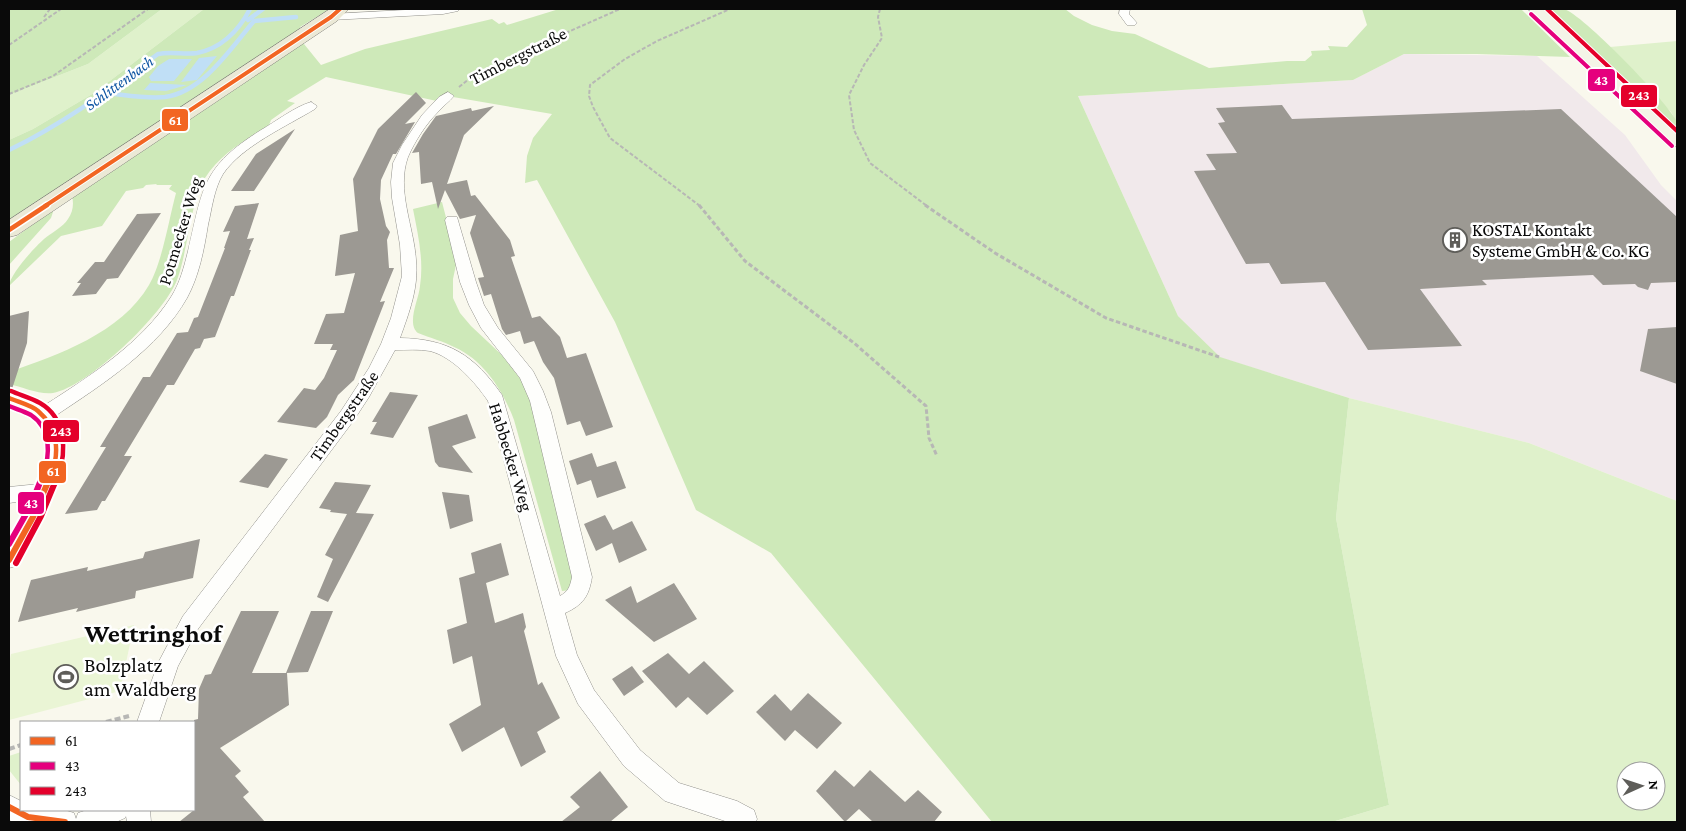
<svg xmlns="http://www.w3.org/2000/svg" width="1686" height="831" viewBox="0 0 1686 831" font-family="'Crimson Pro',serif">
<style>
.industrial{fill:#f1e9eb}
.green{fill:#dff1cb;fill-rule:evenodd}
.forest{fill:#cee9b9}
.pitch{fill:#eaf5d5}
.water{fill:#c0dff6}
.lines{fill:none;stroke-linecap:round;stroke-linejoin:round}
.stream{stroke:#c0dff6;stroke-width:4.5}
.building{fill:#9c9993}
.minor-casing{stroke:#92918c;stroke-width:1}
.secondary-casing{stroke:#888883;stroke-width:1}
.primary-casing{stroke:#7f7e7a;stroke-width:1}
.path-far2{stroke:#b7b7b5;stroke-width:2;stroke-dasharray:4 2;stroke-linecap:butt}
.path-far1{stroke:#b7b7b5;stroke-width:3;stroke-dasharray:4.5 2.5;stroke-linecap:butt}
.path{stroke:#b7b7b5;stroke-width:4;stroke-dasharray:6 3;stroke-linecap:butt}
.minor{fill:#fefefc;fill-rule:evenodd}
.secondary{fill:#f4f4e7;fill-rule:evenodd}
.primary{fill:#ebe9d6;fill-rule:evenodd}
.bus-1-far2-casing{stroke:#fff;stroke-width:6}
.bus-1-far1-casing{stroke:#fff;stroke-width:8}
.bus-1-casing{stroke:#fff;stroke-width:10}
.bus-2-far2-casing{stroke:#fff;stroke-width:6}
.bus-2-far1-casing{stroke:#fff;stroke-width:8}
.bus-2-casing{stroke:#fff;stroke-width:10}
.bus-3-far2-casing{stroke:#fff;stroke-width:6}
.bus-3-far1-casing{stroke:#fff;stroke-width:8}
.bus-3-casing{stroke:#fff;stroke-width:10}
.bus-1-far2{stroke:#f26522;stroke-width:4}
.bus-1-far1{stroke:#f26522;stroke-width:4.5}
.bus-1{stroke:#f26522;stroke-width:6}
.bus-2-far2{stroke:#e5007d;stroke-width:4}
.bus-2-far1{stroke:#e5007d;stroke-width:4.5}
.bus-2{stroke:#e5007d;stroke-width:6}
.bus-3-far2{stroke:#e4002b;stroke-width:4}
.bus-3-far1{stroke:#e4002b;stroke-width:4.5}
.bus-3{stroke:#e4002b;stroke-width:6}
.labels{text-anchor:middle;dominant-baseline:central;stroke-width:5;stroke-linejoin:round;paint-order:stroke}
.far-water-label{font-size:16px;font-style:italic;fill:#0d54a2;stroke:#fff}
.street-label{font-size:18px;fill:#0a0a0a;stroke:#fff}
.poi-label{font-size:18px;fill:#0a0a0a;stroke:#fff;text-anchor:start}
.near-poi-label{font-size:21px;fill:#0a0a0a;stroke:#fff;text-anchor:start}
.near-district-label{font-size:26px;font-weight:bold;fill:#0a0a0a;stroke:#fff}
.line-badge{stroke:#fff;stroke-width:2}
.badge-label{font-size:14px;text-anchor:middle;font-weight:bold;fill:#fff}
</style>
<rect width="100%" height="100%" fill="#f9f8ed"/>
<!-- industrial -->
<path class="industrial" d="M1404 54 1537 56 1625 135 1661 185 1677 201V501L1529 443 1349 398 1219 357 1178 316 1078 96 1353 80Z"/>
<!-- green -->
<path class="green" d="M162 9H204L94 93 33 129 9 140V95L88 64Z
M1677 41V123L1671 112 1610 47Z
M1349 398 1529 443 1677 501V822H1332L1389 805 1336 518ZM1626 771H1656V801H1626Z
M21 752V785L9 770V756Z"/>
<!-- forest -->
<path class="forest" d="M9 9H162L88 64 9 95Z
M204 9H330L300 27 301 30 9 222V140L33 129 94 93Z
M559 9H1065L1074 16 1092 25 1112 31 1135 34 1209 68 1287 61H1305L1312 55 1311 51 1330 50 1328 46 1347 47 1367 25 1362 9H1521L1570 57 1477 54H1404L1353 80 1078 96 1178 316 1220 357 1349 398 1336 518 1389 805 1332 822H992L771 553 696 510 615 322 537 180 525 183 527 156 533 138 552 114 453 97 446 103 326 77 287 101 295 103 271 120 269 125C246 140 220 154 205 178 190 203 188 251 177 280 164 314 88 387 53 393 40 395 22 387 9 384V372C58 355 121 333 149 285 162 263 169 219 176 193L169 189 172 185H156L157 184 146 185 143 188 126 191 102 226 61 236 9 286C10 274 34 248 44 239 51 233 63 227 68 219 73 212 74 204 72 196L299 43 304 44 321 65 365 49 492 19 499 24 504 22 507 25Z
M1544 9C1550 9 1558 7 1564 9 1581 13 1670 104 1677 122 1677 124 1677 128 1677 130Z
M442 202 457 260 453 279V298L460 313 471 326 504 357 527 388 565 536 574 585 571 590 562 591 514 420C503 391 484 360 454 347 443 341 430 338 418 333 406 324 419 299 420 286 424 260 418 235 413 209Z
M51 211 53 212 51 218 9 265V242Z"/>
<!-- pitch -->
<path class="pitch" d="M134 625 120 691 9 720V663L11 654Z"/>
<!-- water -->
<path class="water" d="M217 56 197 80 181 82 199 58Z
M169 59H192L174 81H151L149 77 158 66Z
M150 83 187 85 166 91 144 90Z"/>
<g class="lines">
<!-- stream -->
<path class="stream" d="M248 20 263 9
M254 21 296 17
M107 93C126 95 146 99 165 97 203 92 231 48 254 21
M9 150C63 124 110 89 158 54 171 51 185 55 197 53 222 48 239 30 250 9"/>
</g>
<!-- building -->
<path class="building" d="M416 92 426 103 405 124 415 122 396 154H393L381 180 380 199 386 226 390 232 387 240 389 268H394L380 302 385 301 354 380 338 395 327 417 316 428 277 422 304 388 315 390 324 378 337 350H330L333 344H314L326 314 344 313 355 273 335 276 340 235 358 231 353 179 378 129Z
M1282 105 1292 119 1561 109 1677 217V282L1651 283 1648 290 1638 287 1635 284 1603 285 1593 275 1482 280 1487 285 1420 289 1462 346 1368 350 1325 282 1281 284 1269 263 1246 264 1194 171 1216 170 1206 154 1237 153 1218 123 1225 122 1216 108Z
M494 106 464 135 447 184 467 180 471 196 475 195 510 240 515 256 511 257 532 318 540 316 560 337 567 358 586 353 613 427 586 436 580 421 567 425 554 378 543 362 534 341 524 344 520 331 506 335 502 329 491 294 484 296 478 278 484 277 470 233 476 215 460 219 445 190 438 209 432 182 421 184 419 152 412 153 423 134 436 116 471 108 472 111Z
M295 129 254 191H231L256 154Z
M259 203 247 239 254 238 249 250H251L234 296H231L215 337 204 339 200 348 195 349 174 385H167L124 456H132L105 501H102L97 510 65 514 106 447H100L143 377H150L177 333 188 332 194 318 198 317 225 248H224L230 231 223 232 235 206Z
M161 213 118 278 107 279 96 294 72 296 81 283H77L95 262H104L137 214Z
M29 311 27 343 12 389H9V316Z
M1677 327V384L1640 371 1648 329Z
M390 392 418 395 393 438 370 434 377 422H372Z
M467 414 476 438 452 446 473 473 439 467 435 462 428 427Z
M592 453 597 467 616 461 626 488 597 498 591 480 577 485 569 461Z
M265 454 288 459 268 488 239 482Z
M335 482 371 485 356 513 374 514 328 602 317 597 333 559 325 555 347 514 330 512 331 510 319 508Z
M442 492 469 495 473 521 450 529Z
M605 515 613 530 632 521 647 550 619 563 612 543 596 551 584 524Z
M200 539 193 578 136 591 135 598 76 612 78 608 18 622 31 580 88 567 87 571 143 558 145 552Z
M501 543 509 575 486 583 495 623 523 613 526 627 524 631 538 685 542 682 560 718 537 732 546 752 521 767 504 727 462 752 449 724 481 705 472 656 453 664 447 630 467 623 459 578 475 573 471 553Z
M674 583 697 619 654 642 605 600 631 586 637 603Z
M241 611H279L252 673H287L289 705 220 748 241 771 235 776 249 792 243 797 265 822H179L194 810V720L198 719 199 689 205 675 211 674Z
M311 611H333L308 672 286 673Z
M668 653 689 674 704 661 734 691 707 715 688 697 676 708 642 671Z
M632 666 644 682 624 696 612 679Z
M808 693 842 723 817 749 795 730 785 741 756 712 775 694 791 711Z
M835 770 854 787 870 770 905 802 918 790 942 812 934 822H873L859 809 845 822 816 791Z
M600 771 628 807 610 822H561L580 807 570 797Z"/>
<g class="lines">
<defs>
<path id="minor" d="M424 9H459L458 11 443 14 331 20 326 17 331 14Z
M1120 9H1130L1129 14 1137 23 1135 25H1127L1119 14Z
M448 92 454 96C449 102 443 106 438 112 426 124 415 141 408 157 396 190 414 227 416 260 419 287 409 313 400 338 449 339 474 355 502 395L560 596C569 591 570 586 572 577L530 401 520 378 481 328 469 305 460 282 445 220 447 217H457L476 282 484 305 498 328 533 371 543 391 551 412 592 577C589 596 583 605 565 613L577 655 594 690 640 750 679 783 737 801 754 810 757 819 756 822H728L665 801 624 766 578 704 556 656 488 401C475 382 453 357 430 351 419 349 406 350 395 350L369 397 354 420 198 629 178 666 159 722H137L158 663 183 616 341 411 369 368 381 344 391 318 402 276 400 245 392 198 391 182 393 163 402 145 422 115 439 97Z
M311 102 317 106 315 109C287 126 242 146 223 174 214 189 212 208 208 225 204 250 199 276 187 298 158 349 103 384 55 416 62 427 67 439 66 453 65 486 31 536 16 566L9 568V541L31 500 9 503V487L39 484C53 447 53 416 9 404V392L33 399 45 405C90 376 142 343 171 297 180 283 184 267 188 251 203 187 202 167 261 130 275 122 296 106 311 102Z
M9 795 21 801V810H64L74 813 76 819 78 813 87 810H150L151 822H127L126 816 125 818 116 822H13L9 820Z"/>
<path id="secondary" d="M1528 9H1545L1677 131V147L1670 145Z"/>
<path id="primary" d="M330 9H349L337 21 17 235 9 237V220Z"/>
</defs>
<!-- minor casing -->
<use href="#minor" class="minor-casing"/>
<!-- secondary casing -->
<use href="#secondary" class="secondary-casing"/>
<!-- primary casing -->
<use href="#primary" class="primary-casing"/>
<!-- path-far2 -->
<path class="path-far2" d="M880 9 878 17 882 38 864 65 849 95 854 130 870 163 927 206
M44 17 50 9
M9 45 61 9
M459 87 473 76 509 58 620 9
M9 94 53 76 148 9
M700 206 610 138 593 107 589 96 590 85 625 59 657 41 730 9"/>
<!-- path-far1 -->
<path class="path-far1" d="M699 205 745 261 854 343 926 406 929 438 937 456
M925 205 995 253 1106 318 1219 357"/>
<!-- path -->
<path class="path" d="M106 722 129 716
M9 749 21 745"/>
<!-- minor -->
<use href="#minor" class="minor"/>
<!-- secondary -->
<use href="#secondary" class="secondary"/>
<!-- primary -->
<use href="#primary" class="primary"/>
<defs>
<path id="bus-1-far2" d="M45 206 331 17 340 9"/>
<path id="bus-1-far1" d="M9 230 47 205
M9 398C18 402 31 405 38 411 58 428 60 452 51 476"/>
<path id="bus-1" d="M9 560 33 517 51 475
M9 807 28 817 65 822"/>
<path id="bus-2-far2" d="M1531 14 1672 146"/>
<path id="bus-2-far1" d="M9 406C16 409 24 411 31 415 52 429 50 455 43 476"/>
<path id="bus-2" d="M9 544 30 507 43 475"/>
<path id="bus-3-far2" d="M1547 9 1677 131"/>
<path id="bus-3-far1" d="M11 391C20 395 31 398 40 403 66 418 67 451 58 476"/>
<path id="bus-3" d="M16 563 41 516 58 475"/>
</defs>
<!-- bus-1-far2 casing -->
<use href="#bus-1-far2" class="bus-1-far2-casing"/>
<!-- bus-1-far1 casing -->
<use href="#bus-1-far1" class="bus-1-far1-casing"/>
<!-- bus-1 casing -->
<use href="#bus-1" class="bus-1-casing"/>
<!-- bus-2-far2 casing -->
<use href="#bus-2-far2" class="bus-2-far2-casing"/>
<!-- bus-2-far1 casing -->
<use href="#bus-2-far1" class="bus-2-far1-casing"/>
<!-- bus-2 casing -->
<use href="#bus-2" class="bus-2-casing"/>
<!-- bus-3-far2 casing -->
<use href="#bus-3-far2" class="bus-3-far2-casing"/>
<!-- bus-3-far1 casing -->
<use href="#bus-3-far1" class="bus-3-far1-casing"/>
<!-- bus-3 casing -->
<use href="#bus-3" class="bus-3-casing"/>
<!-- bus-1-far2 -->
<use href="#bus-1-far2" class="bus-1-far2"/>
<!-- bus-1-far1 -->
<use href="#bus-1-far1" class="bus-1-far1"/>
<!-- bus-1 -->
<use href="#bus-1" class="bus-1"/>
<!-- bus-2-far2 -->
<use href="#bus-2-far2" class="bus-2-far2"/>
<!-- bus-2-far1 -->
<use href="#bus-2-far1" class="bus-2-far1"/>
<!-- bus-2 -->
<use href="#bus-2" class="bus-2"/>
<!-- bus-3-far2 -->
<use href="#bus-3-far2" class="bus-3-far2"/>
<!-- bus-3-far1 -->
<use href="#bus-3-far1" class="bus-3-far1"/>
<!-- bus-3 -->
<use href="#bus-3" class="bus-3"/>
</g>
<!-- icons -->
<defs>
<symbol id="building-ring" viewBox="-11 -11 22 22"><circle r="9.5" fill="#fff" stroke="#5e5d59" stroke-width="1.5"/><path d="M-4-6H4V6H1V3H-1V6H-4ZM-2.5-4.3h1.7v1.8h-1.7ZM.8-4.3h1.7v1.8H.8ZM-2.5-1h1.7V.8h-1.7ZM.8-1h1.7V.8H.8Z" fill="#5e5d59"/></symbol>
<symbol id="stadium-ring" viewBox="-11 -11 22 22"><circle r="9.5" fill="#fff" stroke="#5e5d59" stroke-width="1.5"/><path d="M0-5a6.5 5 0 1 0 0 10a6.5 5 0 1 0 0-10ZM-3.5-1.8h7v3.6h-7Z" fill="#5e5d59"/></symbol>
</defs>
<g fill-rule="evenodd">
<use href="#building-ring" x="1441" y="226" width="28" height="28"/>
<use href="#stadium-ring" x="52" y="663" width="28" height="28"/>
</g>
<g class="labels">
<!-- far-water labels -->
<g class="far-water-label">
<text transform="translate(119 83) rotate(-36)">Schlittenbach</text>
</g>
<!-- street labels -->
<g class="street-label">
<text transform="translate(518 56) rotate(-27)">Timbergstraße</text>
<text transform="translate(180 231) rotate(-73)">Potmecker Weg</text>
<text transform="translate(344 416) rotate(-55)">Timbergstraße</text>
<text transform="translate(511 457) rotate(73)">Habbecker Weg</text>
</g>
<!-- poi labels -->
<g class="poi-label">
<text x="1472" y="230">KOSTAL Kontakt<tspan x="1472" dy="21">Systeme GmbH &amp; Co. KG</tspan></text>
</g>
<!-- near-poi labels -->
<g class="near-poi-label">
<text x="84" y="665">Bolzplatz<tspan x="84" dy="24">am Waldberg</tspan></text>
</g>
<!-- near-district labels -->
<g class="near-district-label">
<text x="153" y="633">Wettringhof</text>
</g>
</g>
<g class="line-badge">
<rect x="1587" y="68" width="29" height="24" rx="5" fill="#e5007d"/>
<rect x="1620" y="84" width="38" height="24" rx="5" fill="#e4002b"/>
<rect x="161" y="108" width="28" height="24" rx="5" fill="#f26522"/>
<rect x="42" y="419" width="38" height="24" rx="5" fill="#e4002b"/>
<rect x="38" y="460" width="29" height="24" rx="5" fill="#f26522"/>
<rect x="17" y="491" width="28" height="24" rx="5" fill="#e5007d"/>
</g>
<g class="badge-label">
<text x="1601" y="85">43</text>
<text x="1639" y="100">243</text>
<text x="175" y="125">61</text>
<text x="61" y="436">243</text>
<text x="53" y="476">61</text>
<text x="31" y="508">43</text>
</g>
<!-- border -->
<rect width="1686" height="831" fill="none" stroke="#0a0a0a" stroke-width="20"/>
<!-- legend -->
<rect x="20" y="721" width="175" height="90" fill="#ffffff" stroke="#9d9d9d"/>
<rect x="30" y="737" width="25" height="8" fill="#f26522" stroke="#9d9d9d"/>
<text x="65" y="746" font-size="15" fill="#0a0a0a">61</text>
<rect x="30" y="762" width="25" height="8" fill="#e5007d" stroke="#9d9d9d"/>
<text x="65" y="771" font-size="15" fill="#0a0a0a">43</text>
<rect x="30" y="787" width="25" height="8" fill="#e4002b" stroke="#9d9d9d"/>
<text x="65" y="796" font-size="15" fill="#0a0a0a">243</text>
<!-- north arrow -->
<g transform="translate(1641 786) rotate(87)"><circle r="24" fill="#ffffff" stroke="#9d9d9d"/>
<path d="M0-4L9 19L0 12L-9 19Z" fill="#5e5d59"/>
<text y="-8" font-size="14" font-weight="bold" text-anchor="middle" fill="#0a0a0a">N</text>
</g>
</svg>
